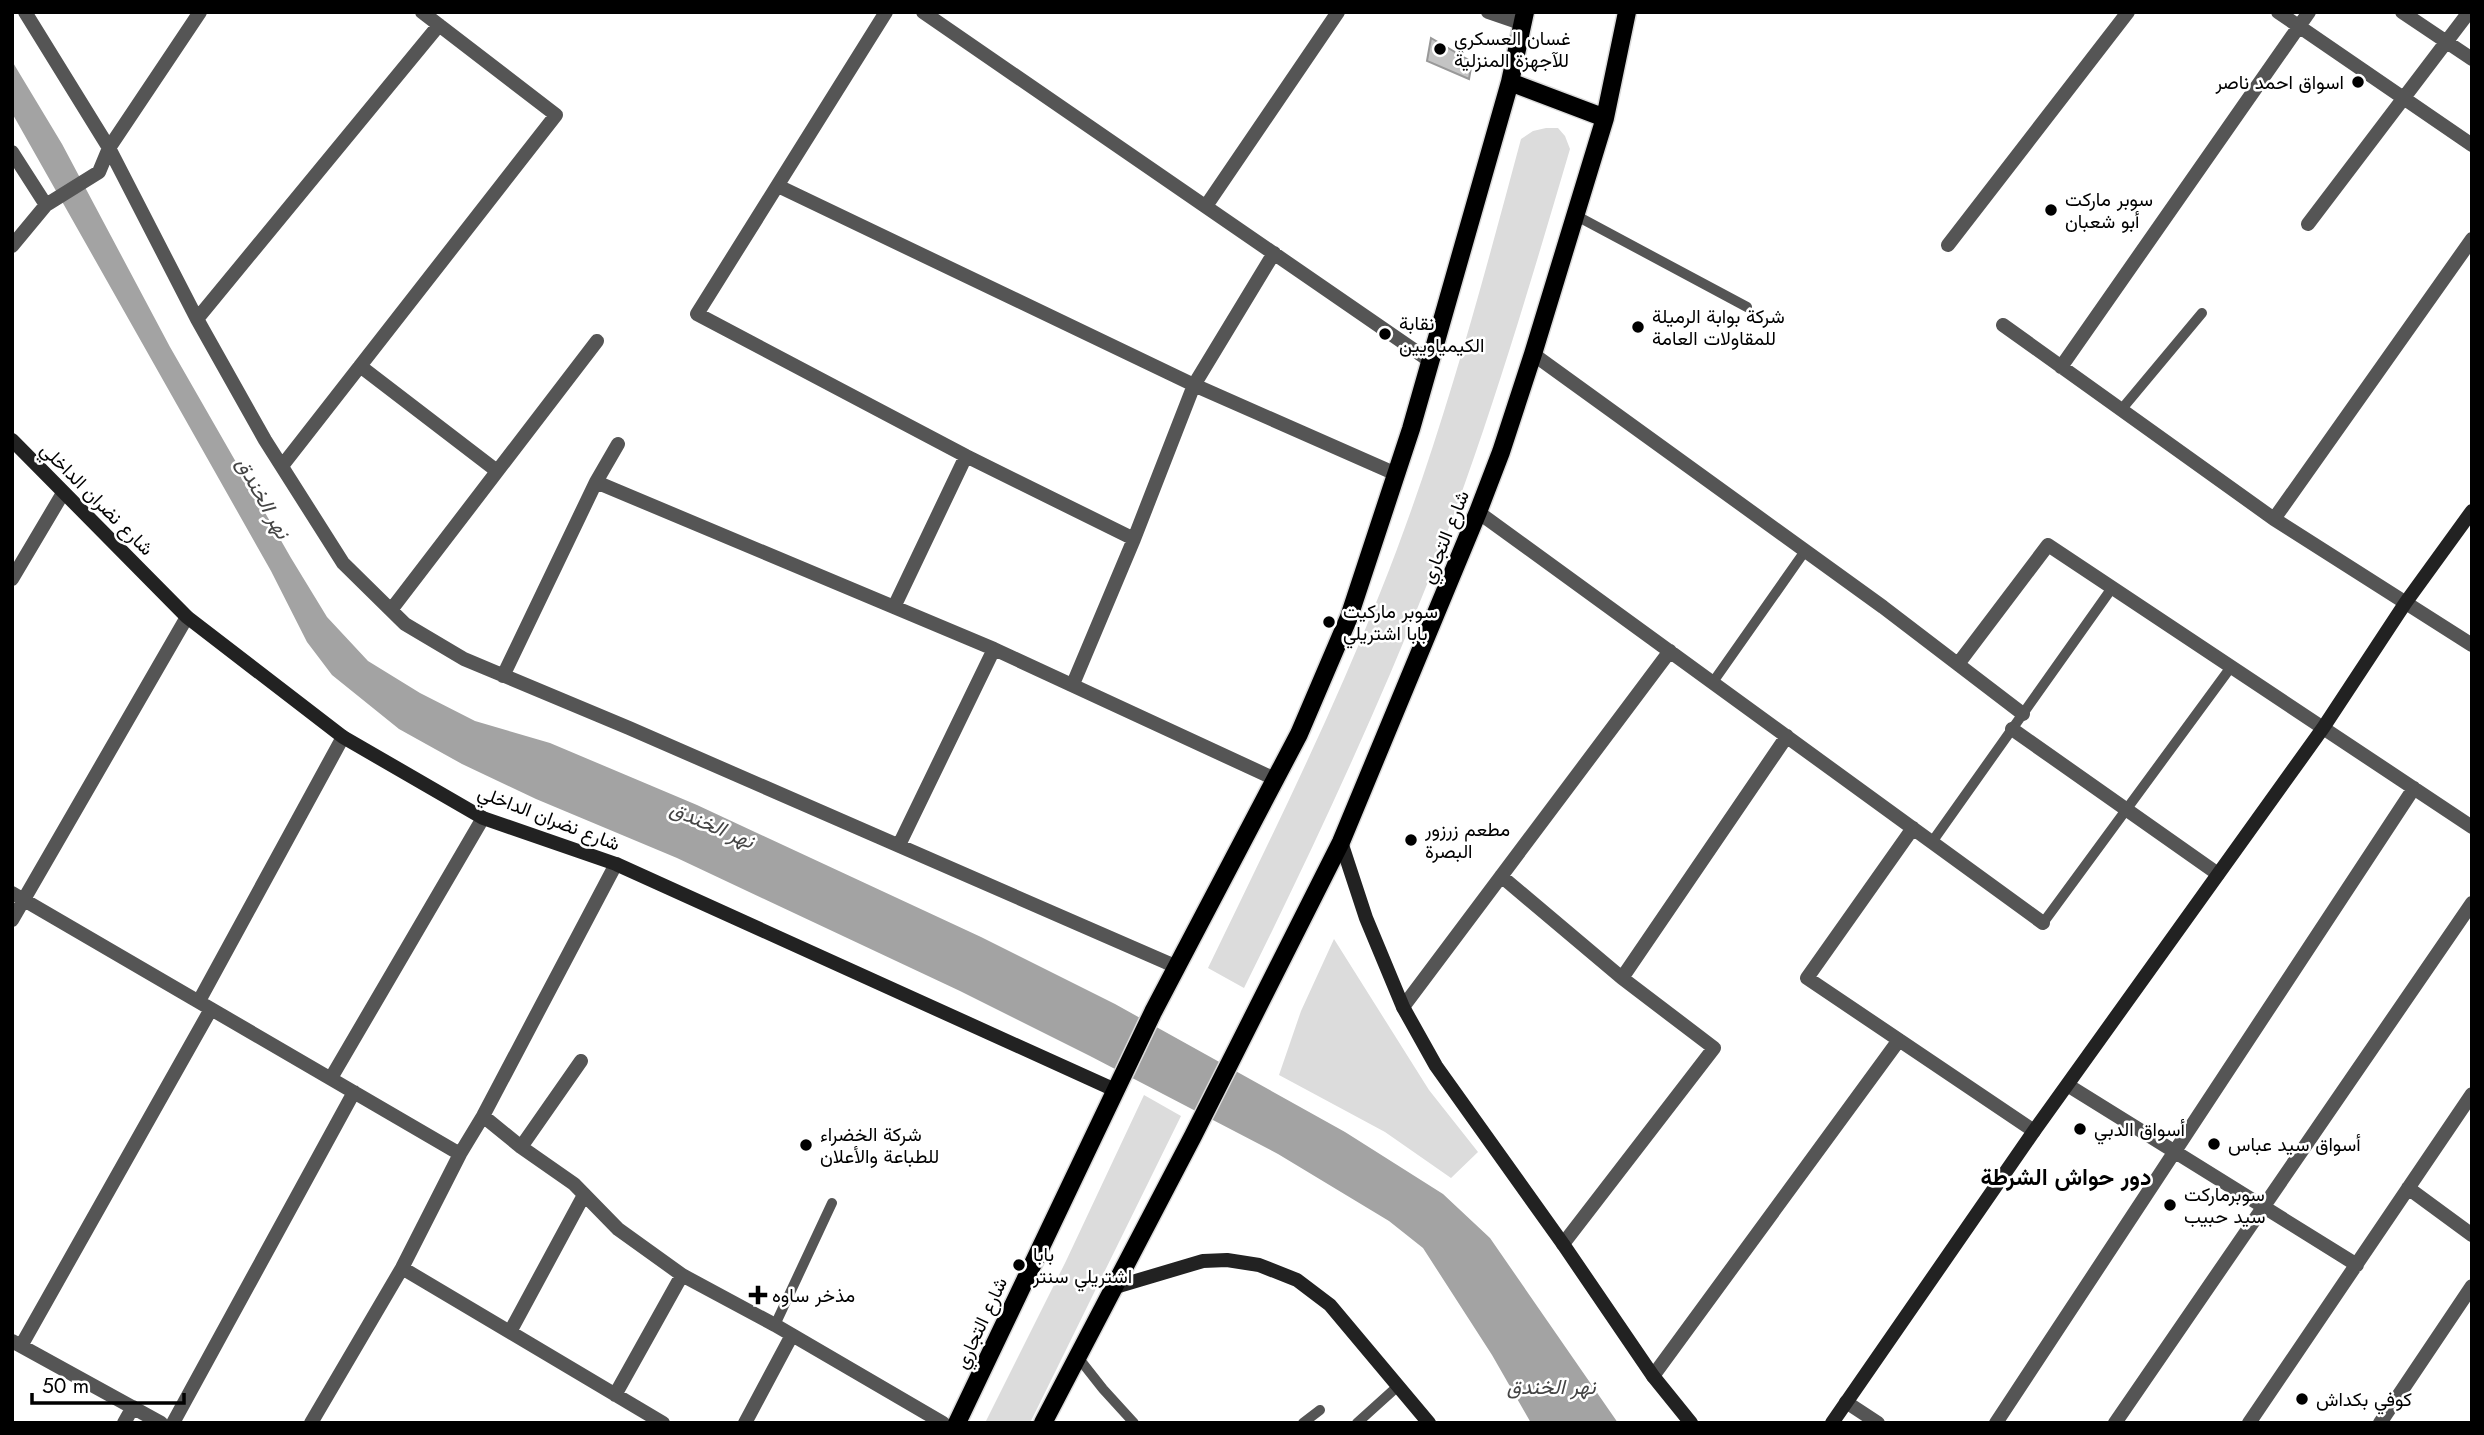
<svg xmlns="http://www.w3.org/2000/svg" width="2484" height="1435" viewBox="0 0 2484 1435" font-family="Jost,Vazirmatn,sans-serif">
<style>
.green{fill:#dcdcdc}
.water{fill:#a3a3a3}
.building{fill:#c4c4c4;stroke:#999;stroke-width:2}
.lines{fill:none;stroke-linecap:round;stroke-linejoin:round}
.primary-casing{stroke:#dbdbdb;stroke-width:21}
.lane{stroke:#555;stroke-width:10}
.street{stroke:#555;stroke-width:14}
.secondary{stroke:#222;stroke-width:14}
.primary{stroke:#000;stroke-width:18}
.poi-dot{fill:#000;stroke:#fff;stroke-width:2.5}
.labels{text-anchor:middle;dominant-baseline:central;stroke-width:5;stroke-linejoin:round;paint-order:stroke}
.poi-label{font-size:19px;fill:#000;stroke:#fff;text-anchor:start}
.street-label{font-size:19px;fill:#000;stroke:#fff}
.water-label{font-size:21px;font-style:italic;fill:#444;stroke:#fff}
.quarter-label{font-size:23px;font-weight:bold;fill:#000;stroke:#fff}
</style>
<rect width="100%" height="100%" fill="#fff"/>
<!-- green -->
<path class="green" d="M1546 128H1558L1565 136 1570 149C1527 295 1484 441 1428 582 1373 720 1310 855 1244 988L1208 968C1268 844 1329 721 1380 593 1439 446 1480 292 1521 139L1533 131Z
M1334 939 1429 1090 1478 1152 1451 1178 1385 1132 1279 1075 1301 1011Z
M1144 1095 1181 1116 1030 1423H985L1066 1261Z"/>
<!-- water -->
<path class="water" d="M12 61 62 144 170 347 291 558 327 617 368 661 420 693 475 721 550 743 697 805 981 937 1115 1004 1345 1132 1443 1194 1490 1238 1618 1423H1531L1492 1355 1423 1248 1389 1221 1278 1154 1090 1056 960 991 677 858 536 799 462 764 399 729 332 675 307 642 271 571 12 113Z"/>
<!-- building -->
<path class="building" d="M1431 38 1472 62 1469 79 1427 61Z"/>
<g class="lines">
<defs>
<path id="primary" d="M1510 82 1605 118
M957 1423 1153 1012 1299 734 1349 617 1411 429 1510 82 1525 12
M1043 1423 1193 1136 1341 842 1478 512 1501 452 1533 354 1605 118 1627 12"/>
</defs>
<!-- primary casing -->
<use href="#primary" class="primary-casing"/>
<!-- lane -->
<path class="lane" d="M1575 215 1747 307
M2121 410 2202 313
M1713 682 1805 551
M1932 842 2112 588
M2043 923 2231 667
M775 1325 832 1203
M1077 1356 1103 1389 1134 1423
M1303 1423 1320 1410
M1357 1423 1398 1386"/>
<!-- street -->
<path class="street" d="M25 12 109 148 197 319 265 440 343 563 405 624 464 659 629 728 1177 967
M886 12 697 314 966 456 1134 539
M923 12 1430 361
M1488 12 1523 24
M2278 12 2472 145
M2402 12 2472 59
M12 152 46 205
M778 186 1194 385 1396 474
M1206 206 1338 12
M2308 224 2469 12
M1948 245 2128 12
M12 246 46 205 99 172 109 148 200 12
M197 319 439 25
M2003 325 2274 519 2472 645
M1533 354 1883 607 2023 714
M360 366 497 471
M2061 367 2309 12
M282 466 556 115 422 12
M596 482 994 649 1275 779
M1478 512 2043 923
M2274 519 2472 239
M12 579 63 493
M894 607 966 456
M391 610 597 341
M1958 664 2048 545 2472 827
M503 676 596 482 618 444
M1073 684 1134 539 1194 385 1274 253
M2012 729 2218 874
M1913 828 1807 978 2034 1131
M899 845 994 649
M1501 876 1622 978 1714 1048 1563 1244
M12 893 460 1154
M12 920 187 617
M1622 978 1787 736
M199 1001 343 737
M1403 1007 1670 651
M331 1078 483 818
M2069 1086 2357 1265
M483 1116 521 1147 574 1184 618 1229 682 1275 775 1325 943 1423
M521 1147 581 1061
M2408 1188 2472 1235
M402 1268 663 1423
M510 1332 584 1195
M12 1341 161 1423
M21 1346 211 1009
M1653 1376 1899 1040
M615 1395 682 1275
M1846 1402 1878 1423
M124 1423 133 1407
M173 1423 354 1092
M311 1423 402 1268 460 1154 483 1116 616 864
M745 1423 792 1335
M1996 1423 2414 788
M2115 1423 2472 903
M2249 1423 2472 1094
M2380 1423 2472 1286"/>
<!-- secondary -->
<path class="secondary" d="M12 440 187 617 343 737 483 818 616 864 1115 1090
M1341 842 1366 918 1403 1007 1436 1066 1563 1244 1653 1376 1691 1423
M1112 1288 1203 1261 1227 1260 1259 1265 1297 1280 1330 1305 1429 1423
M1832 1423 2034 1131 2323 728 2406 602 2472 511"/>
<!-- primary -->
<use href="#primary" class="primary"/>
</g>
<!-- markers -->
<g class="poi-dot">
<circle cx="1440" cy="49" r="7"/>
<circle cx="2358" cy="82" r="7"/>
<circle cx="2051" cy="210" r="7"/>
<circle cx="1638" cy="327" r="7"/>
<circle cx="1385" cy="334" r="7"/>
<circle cx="1329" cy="622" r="7"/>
<circle cx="1411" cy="840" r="7"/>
<circle cx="2080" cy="1129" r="7"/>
<circle cx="2214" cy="1144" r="7"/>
<circle cx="806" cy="1145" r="7"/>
<circle cx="2170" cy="1205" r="7"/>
<circle cx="1019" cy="1265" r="7"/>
<path d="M754.5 1284.5h7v7h7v7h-7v7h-7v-7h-7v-7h7z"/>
<circle cx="2302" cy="1399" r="7"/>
</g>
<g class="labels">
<!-- poi labels -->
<g class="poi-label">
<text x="1454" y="38">غسان العسكري<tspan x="1454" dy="22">للآجهزة المنزلية</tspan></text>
<text x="2344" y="82" text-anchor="end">اسواق احمد ناصر</text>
<text x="2065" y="199">سوبر ماركت<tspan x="2065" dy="22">أبو شعبان</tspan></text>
<text x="1652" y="316">شركة بوابة الرميلة<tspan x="1652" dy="22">للمقاولات العامة</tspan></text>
<text x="1399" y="323">نقابة<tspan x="1399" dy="22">الكيمياويين</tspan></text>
<text x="1343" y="611">سوبر ماركيت<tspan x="1343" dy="22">بابا اشتريلي</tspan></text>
<text x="1425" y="829">مطعم زرزور<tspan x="1425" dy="22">البصرة</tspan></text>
<text x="2094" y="1129">أسواق الدبي</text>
<text x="820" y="1134">شركة الخضراء<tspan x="820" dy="22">للطباعة والأعلان</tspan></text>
<text x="2228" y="1144">أسواق سيد عباس</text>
<text x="2184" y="1194">سوبرماركت<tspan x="2184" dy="22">سيد حبيب</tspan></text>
<text x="1033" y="1254">بابا<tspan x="1033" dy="22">اشتريلي سنتر</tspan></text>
<text x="772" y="1295">مذخر ساوه</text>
<text x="2316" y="1399">كوفي بكداش</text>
</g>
<!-- street labels -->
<g class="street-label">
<text transform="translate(97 499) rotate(45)">شارع نضران الداخلي</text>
<text transform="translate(1445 537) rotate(-68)">شارع التجاري</text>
<text transform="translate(549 818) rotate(21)">شارع نضران الداخلي</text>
<text transform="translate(981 1323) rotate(-65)">شارع التجاري</text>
</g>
<!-- water labels -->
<g class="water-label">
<text transform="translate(263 498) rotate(61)">نهر الخندق</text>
<text transform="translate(712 825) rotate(23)">نهر الخندق</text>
<text x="1551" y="1387">نهر الخندق</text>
</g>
<!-- quarter labels -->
<g class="quarter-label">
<text x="2066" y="1177">دور حواش الشرطة</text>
</g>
</g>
<!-- border -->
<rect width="2484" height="1435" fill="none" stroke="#000000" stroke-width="28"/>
<!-- scale -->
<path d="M32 1393v10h152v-10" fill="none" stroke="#000000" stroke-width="3.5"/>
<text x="42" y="1393" font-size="21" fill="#000000" stroke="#ffffff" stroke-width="5" paint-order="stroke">50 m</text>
</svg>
